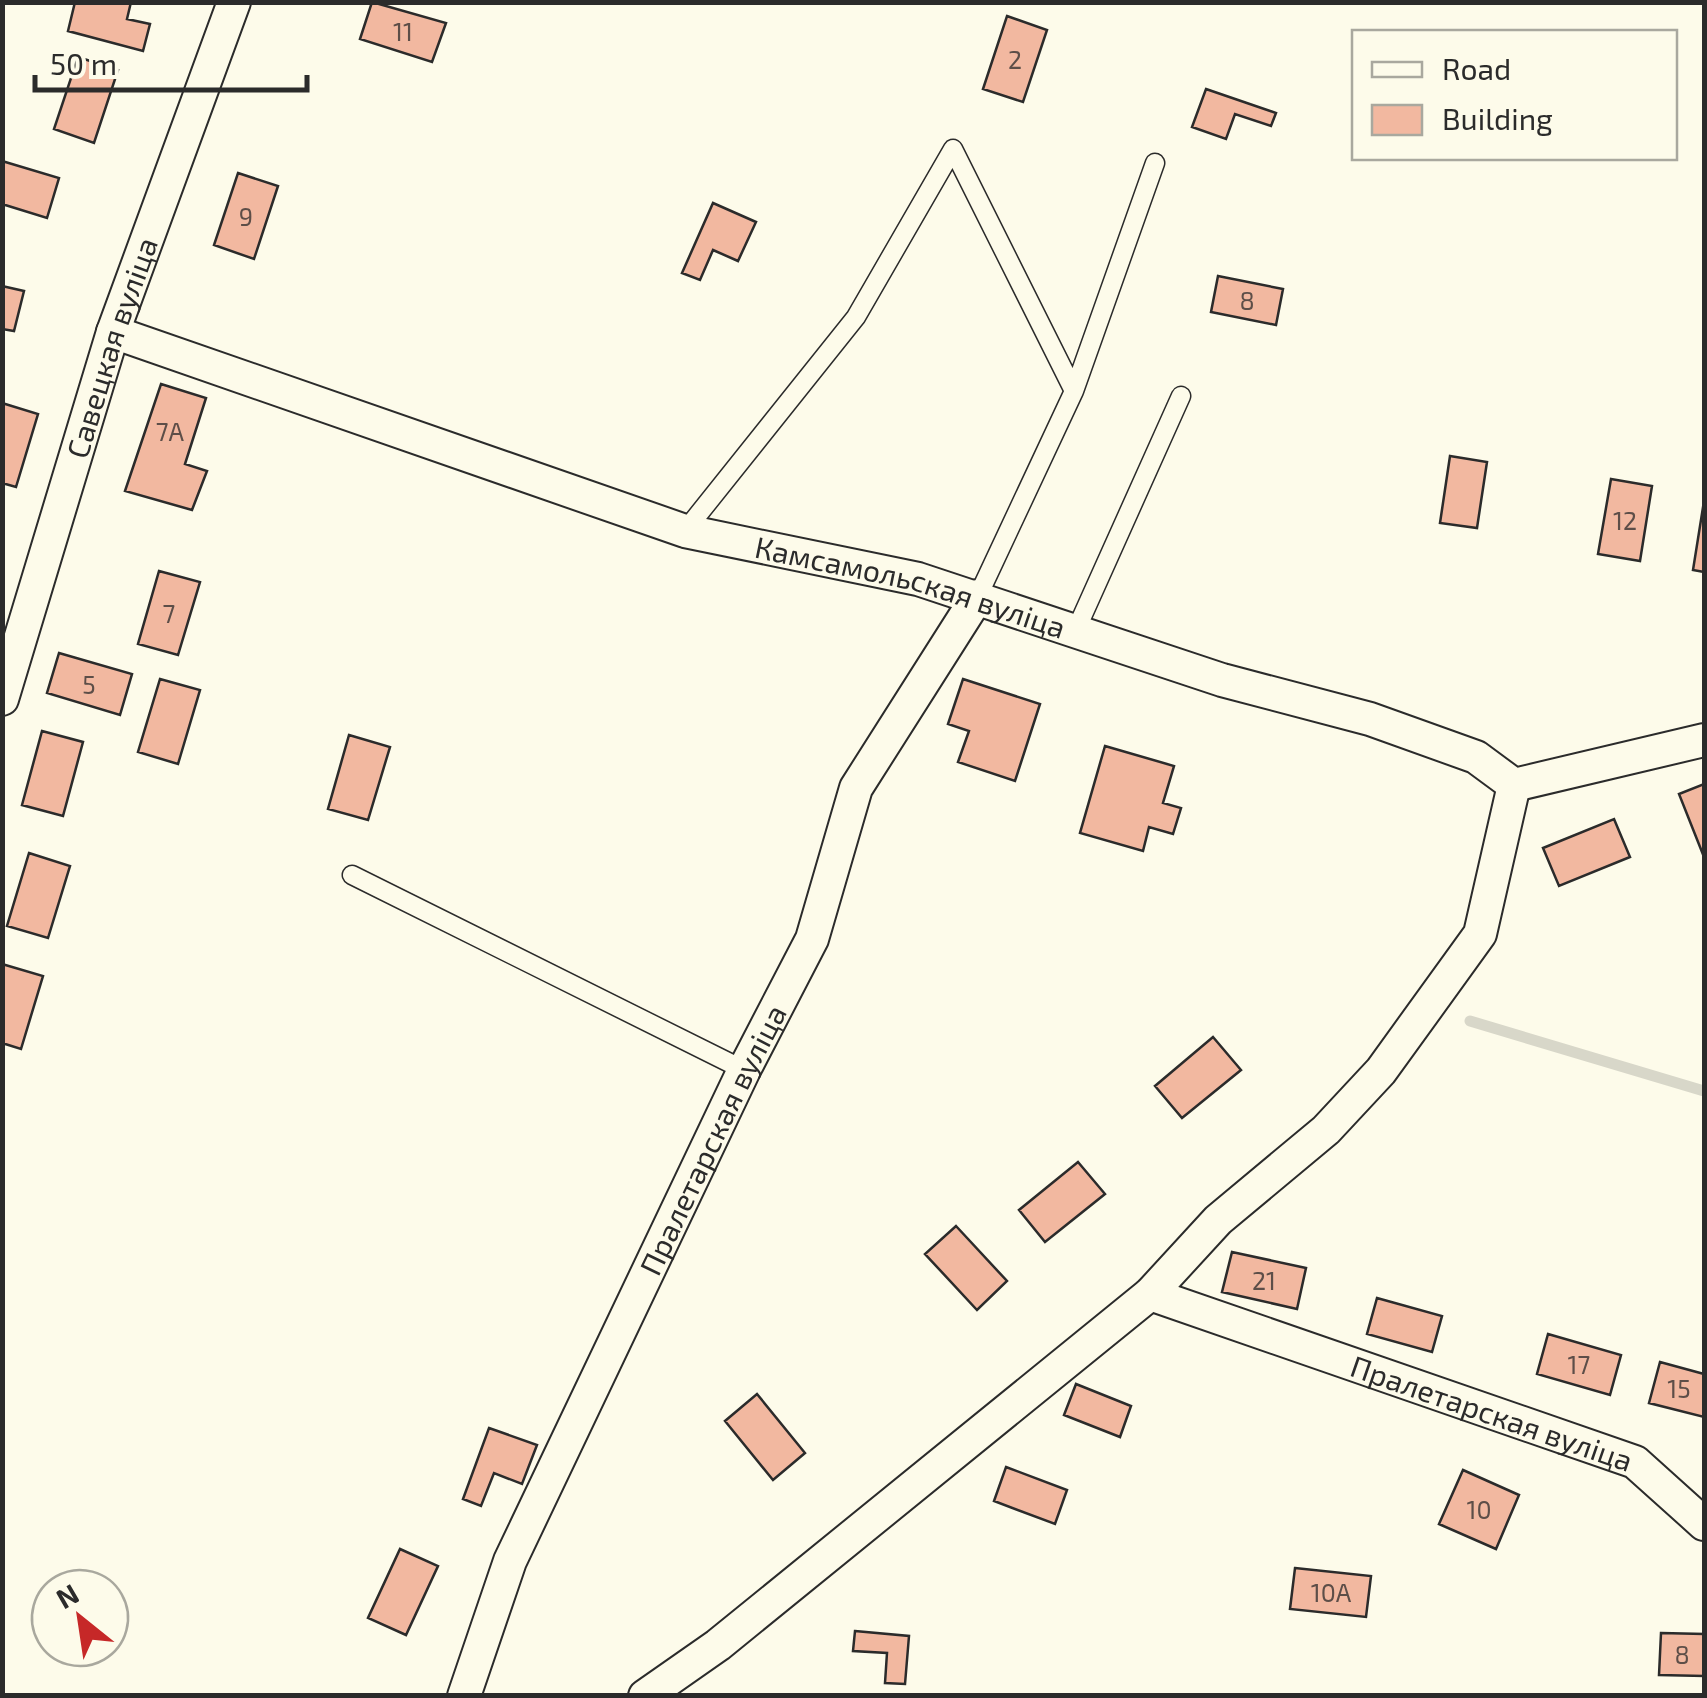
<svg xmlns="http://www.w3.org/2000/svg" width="1707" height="1698" viewBox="0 0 1707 1698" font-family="'Exo 2',sans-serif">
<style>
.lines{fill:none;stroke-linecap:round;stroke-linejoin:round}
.stream{stroke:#d8d7c9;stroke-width:11}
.building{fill:#f2b8a0;stroke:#2b2b2b;stroke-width:2.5}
.service-casing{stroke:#2b2b2b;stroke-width:21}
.minor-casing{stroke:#2b2b2b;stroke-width:36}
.service{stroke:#fdfbea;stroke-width:18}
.minor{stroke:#fdfbea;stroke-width:32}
.labels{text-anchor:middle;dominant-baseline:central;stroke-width:8;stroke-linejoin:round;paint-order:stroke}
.number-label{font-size:25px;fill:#5d4e48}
.street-label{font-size:30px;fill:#2b2b2b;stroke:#fdfbea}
</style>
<rect width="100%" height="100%" fill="#fdfbea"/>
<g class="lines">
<!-- stream -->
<path class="stream" d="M1470 1021 1704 1091"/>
</g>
<!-- building -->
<path class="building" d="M75 2H131L127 19 150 24 143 51 68 31Z
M372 2 446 23 432 62 360 39Z
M1007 16 1047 30 1023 102 983 89Z
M78 57 118 70 94 143 54 129Z
M1206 89 1276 113 1271 126 1235 114 1226 139 1192 127Z
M2 161 59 178 47 218 2 204Z
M238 173 278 186 254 259 214 245Z
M713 203 756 222 738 261 713 250 700 280 682 273Z
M1218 276 1283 289 1276 325 1211 312Z
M2 286 24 291 14 331 2 329Z
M161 384 206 398 185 464 207 471 192 510 125 491Z
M2 403 38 414 16 487 2 483Z
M1450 456 1487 462 1477 528 1440 523Z
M1611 479 1652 486 1640 561 1598 554Z
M1704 501V572L1693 570Z
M159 571 200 582 178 655 138 644Z
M59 653 132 674 120 715 47 693Z
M160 679 200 690 178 764 138 752Z
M963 679 1040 704 1015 781 958 762 969 731 948 724Z
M42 731 83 742 63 816 22 805Z
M349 735 390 747 368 820 328 809Z
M1105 746 1174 766 1163 803 1181 808 1173 834 1149 827 1143 851 1080 833Z
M1704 784V857L1679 794Z
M1614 819 1630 857 1559 886 1543 848Z
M29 853 70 866 48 938 7 926Z
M2 964 43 976 21 1049 2 1043Z
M1213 1037 1241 1070 1182 1118 1155 1086Z
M1078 1162 1105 1194 1045 1242 1019 1210Z
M956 1226 1007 1281 977 1310 925 1254Z
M1232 1252 1306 1268 1297 1309 1222 1292Z
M1377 1298 1442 1316 1432 1352 1367 1334Z
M1548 1334 1621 1355 1610 1395 1537 1374Z
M1660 1362 1704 1374V1417L1649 1403Z
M1076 1384 1131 1406 1120 1437 1064 1415Z
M757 1394 805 1453 773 1480 725 1421Z
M489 1428 537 1445 522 1484 494 1473 481 1506 463 1499Z
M1006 1467 1067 1490 1055 1524 994 1501Z
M1463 1470 1519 1495 1496 1549 1439 1524Z
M400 1549 438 1566 406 1635 368 1618Z
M1295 1568 1371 1576 1366 1617 1290 1609Z
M855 1631 909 1636 905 1684 885 1683 887 1653 853 1651Z
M1661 1633 1704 1634V1676L1659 1675Z"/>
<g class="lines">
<defs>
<path id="service" d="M1074 391 1155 163
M685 531 856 317 953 149 1074 391 978 596
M1076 630 1181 396
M352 875 744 1070"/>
<g id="minor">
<path id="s1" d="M113 332 685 531 918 579 1222 680 1370 719 1476 757 1514 785 1704 740"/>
<path id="s2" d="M2 699 113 332 234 2"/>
<path id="s3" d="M1150 1294 1635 1462 1704 1524"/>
<path id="s4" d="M464 1696 510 1561 744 1070 812 939 856 788 978 596"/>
<path d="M645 1696 718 1645 1150 1294 1218 1220 1326 1130 1381 1071 1480 934 1514 785"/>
</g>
</defs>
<!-- service casing -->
<use href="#service" class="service-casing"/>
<!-- minor casing -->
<use href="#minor" class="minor-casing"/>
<!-- service -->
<use href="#service" class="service"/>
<!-- minor -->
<use href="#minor" class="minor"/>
</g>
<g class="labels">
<!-- number labels -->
<g class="number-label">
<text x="403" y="31">11</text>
<text x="1015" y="59">2</text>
<text x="246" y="216">9</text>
<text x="1247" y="300">8</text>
<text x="170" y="431">7А</text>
<text x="1625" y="520">12</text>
<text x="169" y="613">7</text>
<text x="89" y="684">5</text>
<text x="1264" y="1280">21</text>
<text x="1579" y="1364">17</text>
<text x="1679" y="1388">15</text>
<text x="1479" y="1509">10</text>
<text x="1331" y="1592">10А</text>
<text x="1682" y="1654">8</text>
</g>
<!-- street labels -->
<g class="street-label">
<text stroke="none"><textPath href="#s2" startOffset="368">Савецкая вуліца</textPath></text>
<text stroke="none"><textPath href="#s1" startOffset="838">Камсамольская вуліца</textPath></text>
<text stroke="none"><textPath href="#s4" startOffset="610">Пралетарская вуліца</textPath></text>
<text stroke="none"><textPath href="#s3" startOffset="362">Пралетарская вуліца</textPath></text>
</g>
</g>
<!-- border -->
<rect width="1707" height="1698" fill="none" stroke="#2b2b2b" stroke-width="10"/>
<!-- legend -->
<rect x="1352" y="30" width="325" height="130" fill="#fdfbea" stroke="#a9a89e" stroke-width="2.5"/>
<rect x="1372" y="62" width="50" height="15" fill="#fdfbea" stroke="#a9a89e" stroke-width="2.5"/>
<text x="1442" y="80" font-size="30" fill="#2b2b2b">Road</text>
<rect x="1372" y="105" width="50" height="30" fill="#f2b8a0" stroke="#a9a89e" stroke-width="2.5"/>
<text x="1442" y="130" font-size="30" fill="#2b2b2b">Building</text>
<!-- north arrow -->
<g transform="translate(80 1618) rotate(330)"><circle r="48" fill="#fdfbea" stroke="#a9a89e" stroke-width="2.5"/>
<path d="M0-8L18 38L0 25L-18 38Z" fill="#c62828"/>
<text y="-15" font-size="28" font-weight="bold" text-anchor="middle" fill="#2b2b2b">N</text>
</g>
<!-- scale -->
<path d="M35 75v15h272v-15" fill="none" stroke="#2b2b2b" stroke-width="5"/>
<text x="50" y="75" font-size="30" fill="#2b2b2b" stroke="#fdfbea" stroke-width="8" paint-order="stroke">50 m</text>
</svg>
